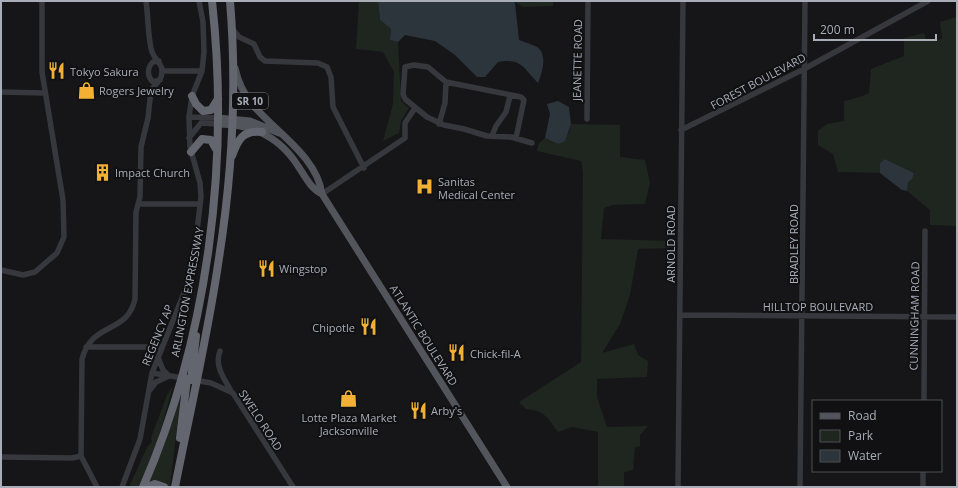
<svg xmlns="http://www.w3.org/2000/svg" width="958" height="488" viewBox="0 0 958 488" font-family="'Open Sans',sans-serif">
<style>
.green{fill:#1e261f}
.water{fill:#2c353c}
.lines{fill:none;stroke-linecap:round;stroke-linejoin:round}
.minor{stroke:#37383d;stroke-width:5.5}
.major{stroke:#53555c;stroke-width:7}
.highway{stroke:#63666e;stroke-width:8}
.labels{text-anchor:middle;dominant-baseline:central;stroke-width:4;stroke-linejoin:round;paint-order:stroke}
.shield{fill:#111113;stroke:#7b7e86;stroke-width:1}
.shield-label{font-size:10px;font-weight:bold;fill:#a8adb8}
.street-label{font-size:11px;fill:#a8adb8;stroke:#111113}
.poi-label{font-size:11px;fill:#a8adb8;stroke:#111113;text-anchor:start}
</style>
<rect width="100%" height="100%" fill="#161618"/>
<!-- green -->
<path class="green" d="M359 1H378L380 20 391 29 390 40 398 42 401 101 409 108 401 121 399 133 383 141 393 104 394 72 383 52 356 49Z
M513 1H553V6L523 7Z
M957 17V226L930 225V210L907 191 908 182 914 173 885 159 880 163V173L838 172 833 154 818 145V131L827 124 844 121V101L860 97 869 93 871 69 904 56V38L924 33 926 40 942 39 940 22Z
M571 124 620 125V157L645 160 650 183 645 204 613 205 604 208 601 239 674 241 673 248 638 249 630 295 620 324 602 353 634 344 638 355 648 361 647 377 597 379V397L607 427 648 426 640 435V446L635 447 633 470 624 472V486H598V432L572 427 558 432C547 417 545 411 526 409L519 402 581 362 583 172 581 161 537 151 539 143 545 138 558 144 569 132Z
M182 384 170 487 147 486Z
M173 386 155 451 140 487H129L147 447 152 442 151 438 167 395Z"/>
<!-- water -->
<path class="water" d="M378 1H513L515 3 519 40C524 42 532 44 537 47 548 54 542 73 538 83 523 68 522 58 498 62L485 77H477L455 55 435 41 405 35 398 42 390 40 391 29 380 20Z
M558 101 569 107 571 124 565 141 558 144 545 138 550 114 547 104Z
M885 159 914 173 912 179 908 182 907 191 902 190 880 173V163Z"/>
<g class="lines">
<!-- minor -->
<path class="minor" d="M146 1C148 14 148 40 152 52 157 64 166 64 160 80L153 82C147 77 147 67 153 62L159 61
M232 28 239 37 254 44 260 57 265 61 318 63 327 67 331 77 333 107 364 168
M162 71H202
M1 92 45 93
M189 117 218 118
M587 119 588 1
M439 124 445 103 446 82
M681 130 804 69 928 1
M492 136 496 126 506 112 510 96
M189 138 201 123 218 124
M516 138 524 100 521 97 446 82 428 67 414 65 405 67 403 94 405 99 427 117 444 125 464 129 487 136 511 137 532 143
M322 194 405 138V123L415 108
M139 204H200
M1 270 23 275 35 272 57 253 64 237 63 200 42 72V1
M680 315 957 317
M86 347H161
M220 351C214 367 225 379 232 393
M158 357 163 370 169 376
M152 373 183 378
M194 380 211 383 233 393 293 487
M149 391 156 382 169 376
M924 401 925 231
M81 456 97 487
M1 457 72 458 81 456 82 359C93 320 127 335 135 299L136 212 140 197 141 147 148 118 151 90 158 82
M122 487 140 439 152 373 184 293 194 256 201 197 200 183 190 147 189 117 192 96 202 71 204 52 203 22 199 1
M678 487 683 1
M800 487 805 1
M923 487V471"/>
<!-- major -->
<path class="major" d="M235 68C238 82 244 94 252 104 274 131 317 156 322 194L507 487
M218 118 250 121 279 133
M218 124C252 124 279 136 298 166 305 176 310 188 322 194"/>
<!-- highway -->
<path class="highway" d="M192 96 196 104 203 111 211 110 218 99
M191 152 202 139 211 140 216 149
M232 156C238 139 243 130 262 132
M191 380 196 336
M180 438 187 379
M143 487C208 337 230 163 212 1
M148 487 155 484 164 487
M175 487C190 411 208 335 219 258 232 175 237 85 230 1"/>
</g>
<!-- icons -->
<defs>
<symbol id="restaurant-bare" viewBox="-9 -9 18 18"><path d="M-5-6h1v4h1v-4h1v4h1v-4h1v5L-1.5 .5V6h-2V.5L-5-1ZM5-6V6H3V1.5H1.5Q1.5-4 5-6Z" fill="#f2b134" stroke="#111113" stroke-width="2.5" paint-order="stroke"/></symbol>
<symbol id="shop-bare" viewBox="-9 -9 18 18"><path d="M-5-2.5h2.3a2.7 3.5 0 0 1 5.4 0H5L5.5 6h-11ZM-1.5-2.5h3a1.5 2.3 0 0 0-3 0Z" fill="#f2b134" stroke="#111113" stroke-width="2.5" paint-order="stroke"/></symbol>
<symbol id="building-bare" viewBox="-9 -9 18 18"><path d="M-4-6H4V6H1V3H-1V6H-4ZM-2.5-4.3h1.7v1.8h-1.7ZM.8-4.3h1.7v1.8H.8ZM-2.5-1h1.7V.8h-1.7ZM.8-1h1.7V.8H.8Z" fill="#f2b134" stroke="#111113" stroke-width="2.5" paint-order="stroke"/></symbol>
<symbol id="hospital-bare" viewBox="-9 -9 18 18"><path d="M-5-5h3v3.5h4V-5h3V5h-3V1.5h-4V5h-3Z" fill="#f2b134" stroke="#111113" stroke-width="2.5" paint-order="stroke"/></symbol>
</defs>
<g fill-rule="evenodd">
<use href="#restaurant-bare" x="44" y="58" width="25" height="25"/>
<use href="#shop-bare" x="74" y="78" width="25" height="25"/>
<use href="#building-bare" x="90" y="160" width="25" height="25"/>
<use href="#hospital-bare" x="412" y="174" width="25" height="25"/>
<use href="#restaurant-bare" x="254" y="256" width="25" height="25"/>
<use href="#restaurant-bare" x="356" y="314" width="25" height="25"/>
<use href="#restaurant-bare" x="444" y="340" width="25" height="25"/>
<use href="#shop-bare" x="336" y="386" width="25" height="25"/>
<use href="#restaurant-bare" x="406" y="398" width="25" height="25"/>
</g>
<g class="labels">
<!-- shield labels -->
<rect class="shield" x="232" y="93" width="36" height="16" rx="3"/>
<g class="shield-label">
<text x="250" y="101">SR 10</text>
</g>
<!-- street labels -->
<g class="street-label">
<text transform="translate(577 60) rotate(-89)">JEANETTE ROAD</text>
<text transform="translate(758 81) rotate(-28)">FOREST BOULEVARD</text>
<text transform="translate(670 244) rotate(-90)">ARNOLD ROAD</text>
<text transform="translate(793 244) rotate(-90)">BRADLEY ROAD</text>
<text transform="translate(187 292) rotate(-79)">ARLINGTON EXPRESSWAY</text>
<text x="818" y="306">HILLTOP BOULEVARD</text>
<text transform="translate(914 316) rotate(-89)">CUNNINGHAM ROAD</text>
<text transform="translate(157 335) rotate(-68)">REGENCY AP</text>
<text transform="translate(424 335) rotate(58)">ATLANTIC BOULEVARD</text>
<text transform="translate(261 420) rotate(57)">SWELO ROAD</text>
</g>
<!-- poi labels -->
<g class="poi-label">
<text x="70" y="71">Tokyo Sakura</text>
<text x="99" y="90">Rogers Jewelry</text>
<text x="115" y="172">Impact Church</text>
<text x="438" y="181">Sanitas<tspan x="438" dy="13">Medical Center</tspan></text>
<text x="279" y="268">Wingstop</text>
<text x="355" y="327" text-anchor="end">Chipotle</text>
<text x="470" y="353">Chick-fil-A</text>
<text x="431" y="410">Arby's</text>
<text x="349" y="417" text-anchor="middle">Lotte Plaza Market<tspan x="349" dy="13">Jacksonville</tspan></text>
</g>
</g>
<!-- border -->
<rect width="958" height="488" fill="none" stroke="#a8adb8" stroke-width="4"/>
<!-- legend -->
<rect x="812" y="400" width="130" height="72" fill="#111113" stroke="#4d4f55"/>
<rect x="820" y="413" width="20" height="6" fill="#53555c" stroke="#4d4f55"/>
<text x="848" y="420" font-size="12" fill="#a8adb8">Road</text>
<rect x="820" y="430" width="20" height="12" fill="#1e261f" stroke="#4d4f55"/>
<text x="848" y="440" font-size="12" fill="#a8adb8">Park</text>
<rect x="820" y="450" width="20" height="12" fill="#2c353c" stroke="#4d4f55"/>
<text x="848" y="460" font-size="12" fill="#a8adb8">Water</text>
<!-- scale -->
<path d="M814 34v6h122v-6" fill="none" stroke="#a8adb8" stroke-width="2"/>
<text x="820" y="34" font-size="12" fill="#a8adb8" stroke="#111113" stroke-width="3" paint-order="stroke">200 m</text>
</svg>
